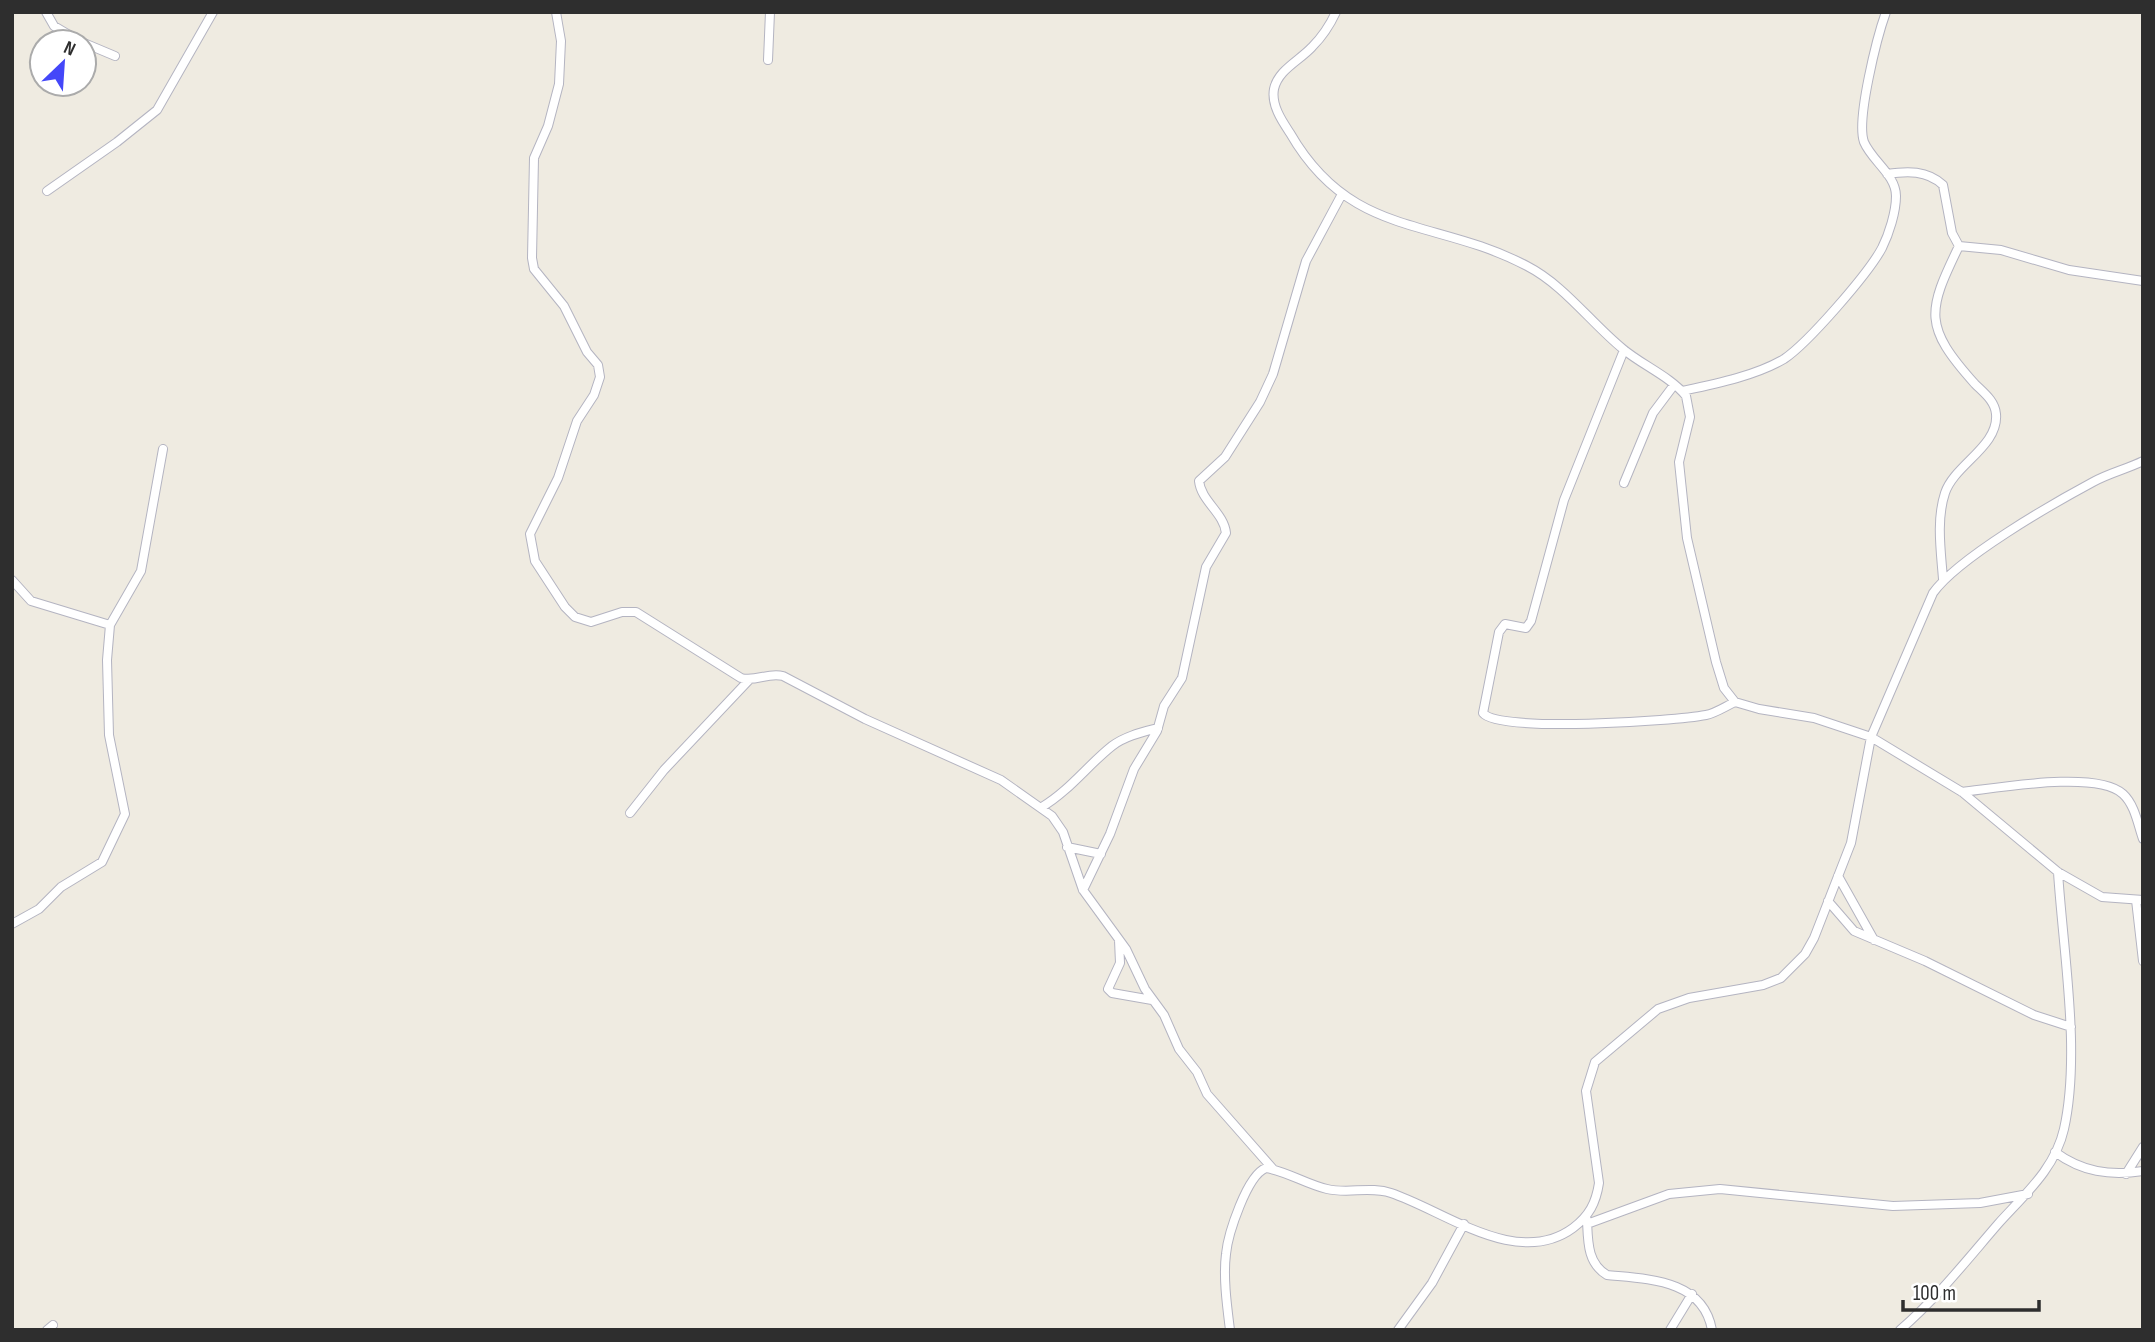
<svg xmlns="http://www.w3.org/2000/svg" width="2155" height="1342" viewBox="0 0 2155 1342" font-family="'Sofia Sans Condensed',sans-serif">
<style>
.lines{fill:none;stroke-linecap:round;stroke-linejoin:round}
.street-casing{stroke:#b4b4c1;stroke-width:10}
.street{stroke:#fff;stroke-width:8}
</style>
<rect width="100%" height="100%" fill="#efebe1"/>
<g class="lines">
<defs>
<path id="street" d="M46 12 54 26 81 42
M556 12 561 41 559 84 548 126 534 158 532 258 534 269 564 306 587 352 598 365 600 377 594 395 577 421 558 478 530 534 535 561 565 607 575 617 591 622 622 612H636L741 678C756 682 768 672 783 676L865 719 1001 780 1052 816 1063 832 1083 890 1126 949 1145 989 1164 1015 1179 1049 1197 1072 1207 1094 1273 1169
M1336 12C1330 25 1322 37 1312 47 1299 61 1278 70 1274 89 1271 105 1282 121 1290 133 1351 239 1434 217 1527 266 1564 285 1591 323 1623 349 1642 365 1671 377 1686 396L1690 417 1679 462 1687 538 1716 662 1724 688 1735 702 1759 709 1814 718 1871 737 1962 792 2058 872 2102 897 2143 900
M84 43 115 56
M768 60 770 12
M1887 174C1907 171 1927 170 1943 185L1952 233 1959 246 2001 250 2069 270 2143 281
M47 191 117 142 157 110 213 12
M1624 350 1564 500 1531 621 1526 628 1505 624 1499 632 1483 713C1498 733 1675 721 1706 715 1716 713 1726 706 1735 702
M1682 391C1715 384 1755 376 1784 359 1808 343 1868 274 1882 248 1889 234 1896 212 1896 196 1896 175 1872 161 1864 142 1856 120 1877 37 1886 12
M1624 483 1653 413 1674 385
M1943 579C1941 552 1936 520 1945 493 1954 465 1999 446 1996 414 1995 401 1984 393 1975 384 1923 326 1927 312 1959 246
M12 580 31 601 110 625
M1962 792C1998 788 2097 770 2123 794 2135 805 2138 825 2143 839
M1042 807C1069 791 1088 765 1112 746 1125 736 1143 732 1158 728
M630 813 664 770 749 680
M1067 847 1101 854
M1838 876 1874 940
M1083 890 1110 834 1134 769 1157 731 1164 706 1182 678 1206 567 1226 533C1224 513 1201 501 1199 481L1225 457 1260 402 1273 374 1306 261 1342 194
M2136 900 2143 961
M1828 901 1854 931 1925 961 2034 1015 2071 1027
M12 924 39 909 61 887 102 862 125 814 109 735 107 660 110 625 141 571 163 449
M1119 940 1120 963 1108 989 1112 993 1152 1000
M2055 1152C2082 1172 2110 1176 2143 1171
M2126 1174 2143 1147
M1587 1220C1588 1241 1587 1263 1607 1275 1647 1279 1703 1279 1712 1330
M1587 1224 1669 1194 1720 1189 1893 1206 1980 1203 2028 1194
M47 1330 53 1325
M1230 1330C1227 1306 1223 1277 1226 1254 1228 1234 1247 1175 1266 1168 1286 1171 1306 1184 1327 1189 1348 1194 1371 1186 1391 1193 1445 1211 1517 1269 1573 1228 1589 1216 1596 1203 1599 1183L1586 1091 1595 1062 1658 1009 1689 998 1763 985 1781 978 1805 954 1814 938 1851 843 1871 737 1933 593C1958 558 2052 504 2093 482 2109 473 2127 469 2143 461
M1398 1330 1432 1283 1464 1224
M1670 1330 1692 1294
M1900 1330C1937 1298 1966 1261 1998 1224 2024 1195 2055 1169 2064 1129 2081 1053 2063 951 2058 872"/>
</defs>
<!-- street casing -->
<use href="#street" class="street-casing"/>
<!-- street -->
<use href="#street" class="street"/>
</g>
<!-- border -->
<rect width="2155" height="1342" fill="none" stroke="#2e2e2e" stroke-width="28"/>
<!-- north arrow -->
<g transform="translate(63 63) rotate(25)"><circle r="33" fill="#ffffff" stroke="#ababab" stroke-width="2"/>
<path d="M0-5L12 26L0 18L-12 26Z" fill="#4447f9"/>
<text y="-10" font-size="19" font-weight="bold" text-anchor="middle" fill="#2e2e2e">N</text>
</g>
<!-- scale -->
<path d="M1903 1300v10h136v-10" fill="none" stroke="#2e2e2e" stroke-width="3.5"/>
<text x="1913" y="1300" font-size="21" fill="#2e2e2e" stroke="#ffffff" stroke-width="5" paint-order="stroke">100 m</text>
</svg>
